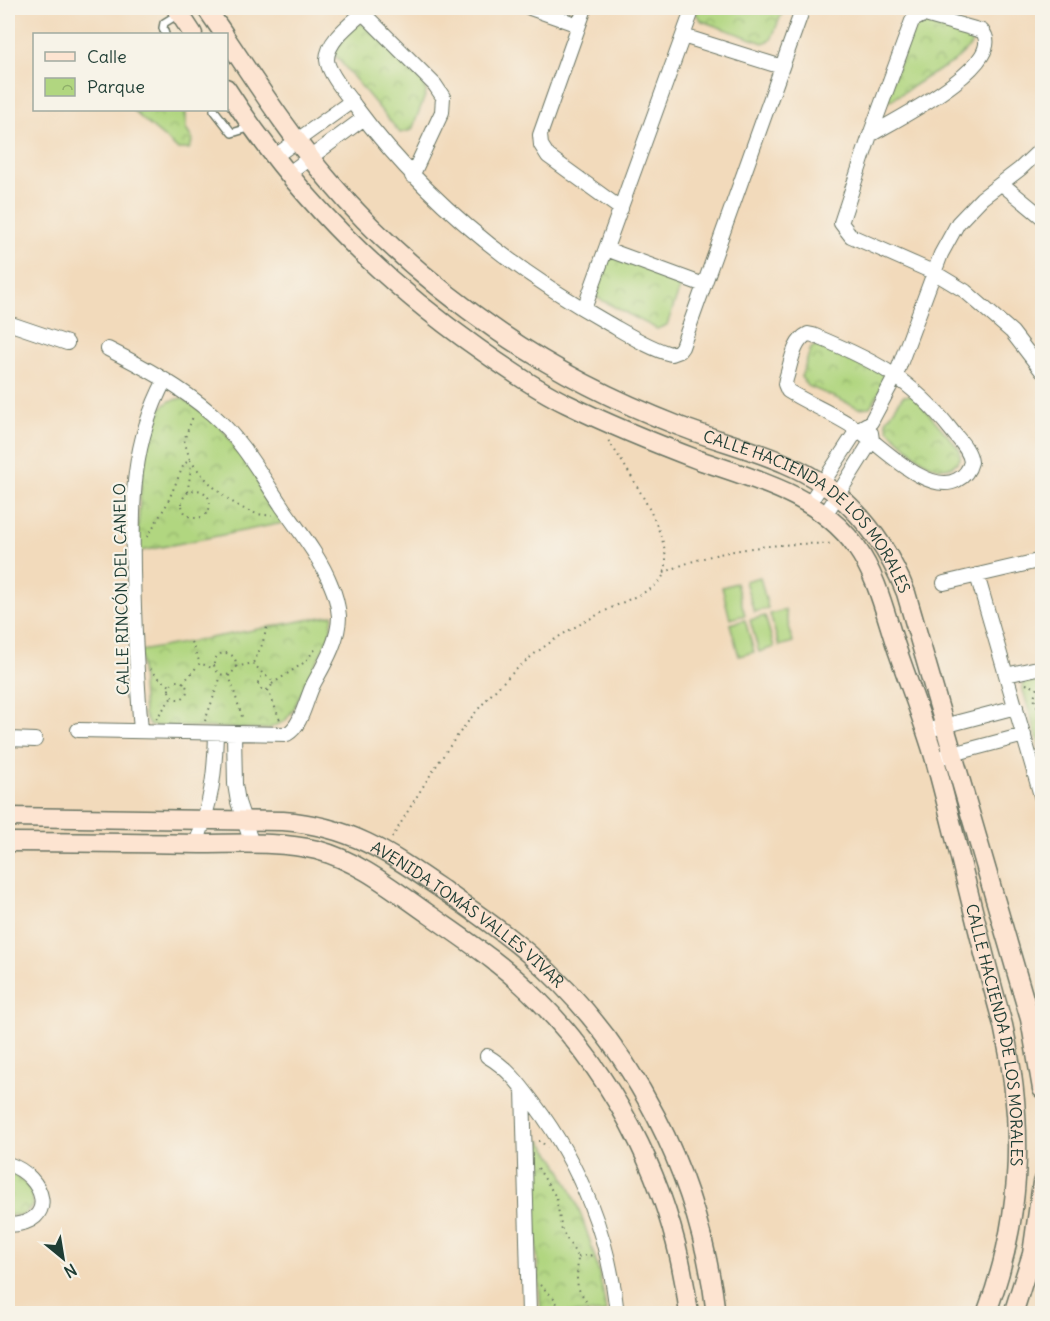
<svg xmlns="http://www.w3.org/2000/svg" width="1050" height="1321" viewBox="0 0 1050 1321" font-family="Delius,sans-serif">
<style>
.grass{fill:#b1d680;stroke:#688a5a;stroke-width:1.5}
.park{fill:url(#park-crowns);stroke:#688a5a;stroke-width:1.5}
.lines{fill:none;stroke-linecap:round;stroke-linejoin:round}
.lane-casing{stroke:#697463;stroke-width:10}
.street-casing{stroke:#697463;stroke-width:16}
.secondary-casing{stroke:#697463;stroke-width:21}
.path{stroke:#697463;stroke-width:2;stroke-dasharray:1.5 4.5;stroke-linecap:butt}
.lane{stroke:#fff;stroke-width:7}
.street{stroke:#fff;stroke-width:14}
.secondary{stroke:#fde4d1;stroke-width:18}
.labels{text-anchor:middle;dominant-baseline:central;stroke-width:4.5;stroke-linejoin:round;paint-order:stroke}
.street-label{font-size:16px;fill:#1f3d34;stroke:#f7f3e8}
</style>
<defs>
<pattern id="park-crowns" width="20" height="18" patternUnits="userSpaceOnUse" patternTransform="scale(1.5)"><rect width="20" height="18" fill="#b1d680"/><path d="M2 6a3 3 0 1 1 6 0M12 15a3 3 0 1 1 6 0" fill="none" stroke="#8faf6a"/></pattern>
</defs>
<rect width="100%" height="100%" fill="#f7f3e8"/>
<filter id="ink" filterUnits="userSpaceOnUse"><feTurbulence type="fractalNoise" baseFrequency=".0167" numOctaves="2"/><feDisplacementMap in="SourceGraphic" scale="12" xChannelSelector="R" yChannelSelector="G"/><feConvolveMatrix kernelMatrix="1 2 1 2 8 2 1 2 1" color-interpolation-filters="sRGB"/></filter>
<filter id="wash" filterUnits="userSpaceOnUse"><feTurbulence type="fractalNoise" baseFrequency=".008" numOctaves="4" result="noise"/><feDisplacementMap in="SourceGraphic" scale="24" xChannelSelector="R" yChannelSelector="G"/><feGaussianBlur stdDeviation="1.35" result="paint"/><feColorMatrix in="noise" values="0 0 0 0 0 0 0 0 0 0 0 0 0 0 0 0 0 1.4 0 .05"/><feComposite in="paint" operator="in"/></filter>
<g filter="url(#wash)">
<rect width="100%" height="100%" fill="#f2dabb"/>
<!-- grass -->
<path class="grass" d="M760 577 768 608 754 612 745 581Z
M736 583 745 615 730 619 722 587Z
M785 610 793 642 779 646 770 614Z
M765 616 774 647 759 652 750 620Z
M745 620 754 652 739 656 730 624Z"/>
<!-- park -->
<path class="park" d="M698 8H784L771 40 763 43 702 21 695 13Z
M920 21 969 30 972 38 971 45 954 62 927 77 890 101 885 100 913 26Z
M357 24H366L425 84 426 93 412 130 400 133 335 55 336 45Z
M133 110H186V129L193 140 189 149H177C163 135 147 125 133 110Z
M613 254 676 276 681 285 667 325 657 329 599 299 593 291 605 259Z
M819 344 882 372 885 383 870 407 859 408 808 386 801 377 811 348Z
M913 395 960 450V459C938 487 905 444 888 429L886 421 903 396Z
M182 398 218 423 288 522 136 552 143 460 151 430 158 410 170 401Z
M333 615 330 635 293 710 285 721 268 729 150 726 144 715 140 651Z
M1042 675V754L1023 690V683L1029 678Z
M536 1141H541C573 1176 601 1266 606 1313H541L531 1157V1147Z
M8 1172C22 1179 33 1187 33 1205L23 1215H8Z"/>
</g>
<g filter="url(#ink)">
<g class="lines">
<defs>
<path id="lane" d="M165 34 163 28 164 23 177 15
M214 110 232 133 252 127"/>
<path id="street" d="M368 8C355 21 327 39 327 60 328 73 347 95 355 106 422 197 508 267 606 322 624 332 650 349 671 354L679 351 682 347 803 8
M530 8 578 25
M585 8 540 135 541 145 548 156 621 209
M363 13 435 85 443 97 442 112 412 176
M683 36 782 67
M870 135C892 122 1010 63 982 31L925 15 921 16 912 21 870 135 841 223 851 236 935 273 965 291 1012 332 1042 371
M274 157 352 101
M288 174 364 118
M1002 184 1042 217
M606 249 704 285
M584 309 693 8
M8 323 67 343
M808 334 813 335C874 361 910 377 952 431 959 440 970 450 971 462 969 470 965 476 957 480 928 496 882 446 858 430 836 415 811 405 788 391L785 384 786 379C791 364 793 341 808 334Z
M809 504 857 430 871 422 896 375 941 254 958 223 982 198 1020 169 1042 148
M825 515 872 440 871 433
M977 575 1042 799
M944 583 1042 560
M1006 675 1042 667
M936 728 1016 707
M78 730 287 734C302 726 306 698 314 683 325 663 339 640 339 616 338 606 335 594 331 585 320 557 300 532 283 508 261 475 241 439 212 414 181 387 144 367 108 349
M141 731C137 678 134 625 133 571 132 502 131 444 165 380
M234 734 235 784 238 802 252 844
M8 739 35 740
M945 756 1024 735
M196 844C211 803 215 776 216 733
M487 1056C508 1068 521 1086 535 1105 580 1165 610 1239 617 1314
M523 1089 529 1314
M8 1164C45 1176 60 1224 8 1225"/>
<g id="secondary">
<path d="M176 8 193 34"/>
<path d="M206 8 224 34"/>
<path id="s1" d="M226 38C259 87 291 137 330 182 378 239 437 289 499 332 554 370 617 402 679 426 715 440 752 449 786 464 845 489 883 535 906 593L1030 1019 1042 1089"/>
<path id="s2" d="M226 88C292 191 379 279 479 349 507 369 536 389 567 404 610 425 654 443 699 460 756 480 819 495 856 547 879 579 886 619 899 655 911 690 925 725 935 760 959 848 978 937 1003 1025 1025 1122 1022 1221 986 1314"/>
<path id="s3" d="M8 817 283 821C351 826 389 853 443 890 473 911 503 931 530 955 635 1046 700 1177 716 1314"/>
<path d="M8 842C72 842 136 843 200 844 238 844 279 841 317 850 359 861 394 890 430 915 467 941 505 966 537 999 621 1083 675 1195 689 1314"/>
<path d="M1013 1314 1032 1254 1042 1183"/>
</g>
</defs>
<!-- lane casing -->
<use href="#lane" class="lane-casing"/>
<!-- street casing -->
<use href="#street" class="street-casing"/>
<!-- secondary casing -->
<use href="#secondary" class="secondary-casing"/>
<!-- path -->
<path class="path" d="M190 460C207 483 241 518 272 515
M182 504a14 14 0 1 1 28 0a14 14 0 1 1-28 0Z
M188 492C188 482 192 473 190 463
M147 537 167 504 184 464 190 460 184 440 194 414
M664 573C712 549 781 542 834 544
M191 642 200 663
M214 664a11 11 0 1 1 22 0a11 11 0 1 1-22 0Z
M253 663 265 676
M236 667 253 663 262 645 267 627
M150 669 159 678 170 686
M229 675 243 720
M258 683a7 7 0 1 1 14 0a7 7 0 1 1-14 0Z
M169 690a9 9 0 1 1 18 0a9 9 0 1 1-18 0Z
M183 683 200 663 214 669
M272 684 305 662 317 647
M1026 684 1037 688
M1042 684C1032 692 1032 703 1042 711
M268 690 280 720
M156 719 172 697
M205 721 221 676
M392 838C432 770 473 702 537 652 571 626 611 608 649 590 658 584 666 576 666 564 668 531 626 467 608 440
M538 1141H541L547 1148
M538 1168 556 1197 562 1231 578 1257 577 1279 578 1288 586 1301 589 1314
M578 1257 593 1255
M540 1285 555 1299 561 1314"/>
<!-- lane -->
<use href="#lane" class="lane"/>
<!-- street -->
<use href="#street" class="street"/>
<!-- secondary -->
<use href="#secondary" class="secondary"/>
</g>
</g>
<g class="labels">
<!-- street labels -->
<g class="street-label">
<text stroke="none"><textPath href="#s1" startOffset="768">CALLE HACIENDA DE LOS MORALES</textPath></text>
<text transform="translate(121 589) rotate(-91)">CALLE RINCÓN DEL CANELO</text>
<text stroke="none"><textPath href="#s3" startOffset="486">AVENIDA TOMÁS VALLES VIVAR</textPath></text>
<text stroke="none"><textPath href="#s2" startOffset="1306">CALLE HACIENDA DE LOS MORALES</textPath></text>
</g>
</g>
<!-- margin -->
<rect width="1050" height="1321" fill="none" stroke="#f7f3e8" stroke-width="30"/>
<!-- legend -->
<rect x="33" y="33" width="195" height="78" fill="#f7f3e8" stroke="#a1aaa0" stroke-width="1.5"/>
<rect x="45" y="52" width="30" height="9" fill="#fde4d1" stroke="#a1aaa0" stroke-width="1.5"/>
<text x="87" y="63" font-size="18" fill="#1f3d34">Calle</text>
<rect x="45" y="78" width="30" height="18" fill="url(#park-crowns)" stroke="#a1aaa0" stroke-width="1.5"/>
<text x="87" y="93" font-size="18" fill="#1f3d34">Parque</text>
<!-- north arrow -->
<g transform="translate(63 1258) rotate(150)" stroke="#f7f3e8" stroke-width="4.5" paint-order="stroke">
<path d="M0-4.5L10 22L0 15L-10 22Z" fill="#1f3d34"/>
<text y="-9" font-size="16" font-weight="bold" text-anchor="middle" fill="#1f3d34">N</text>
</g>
</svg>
